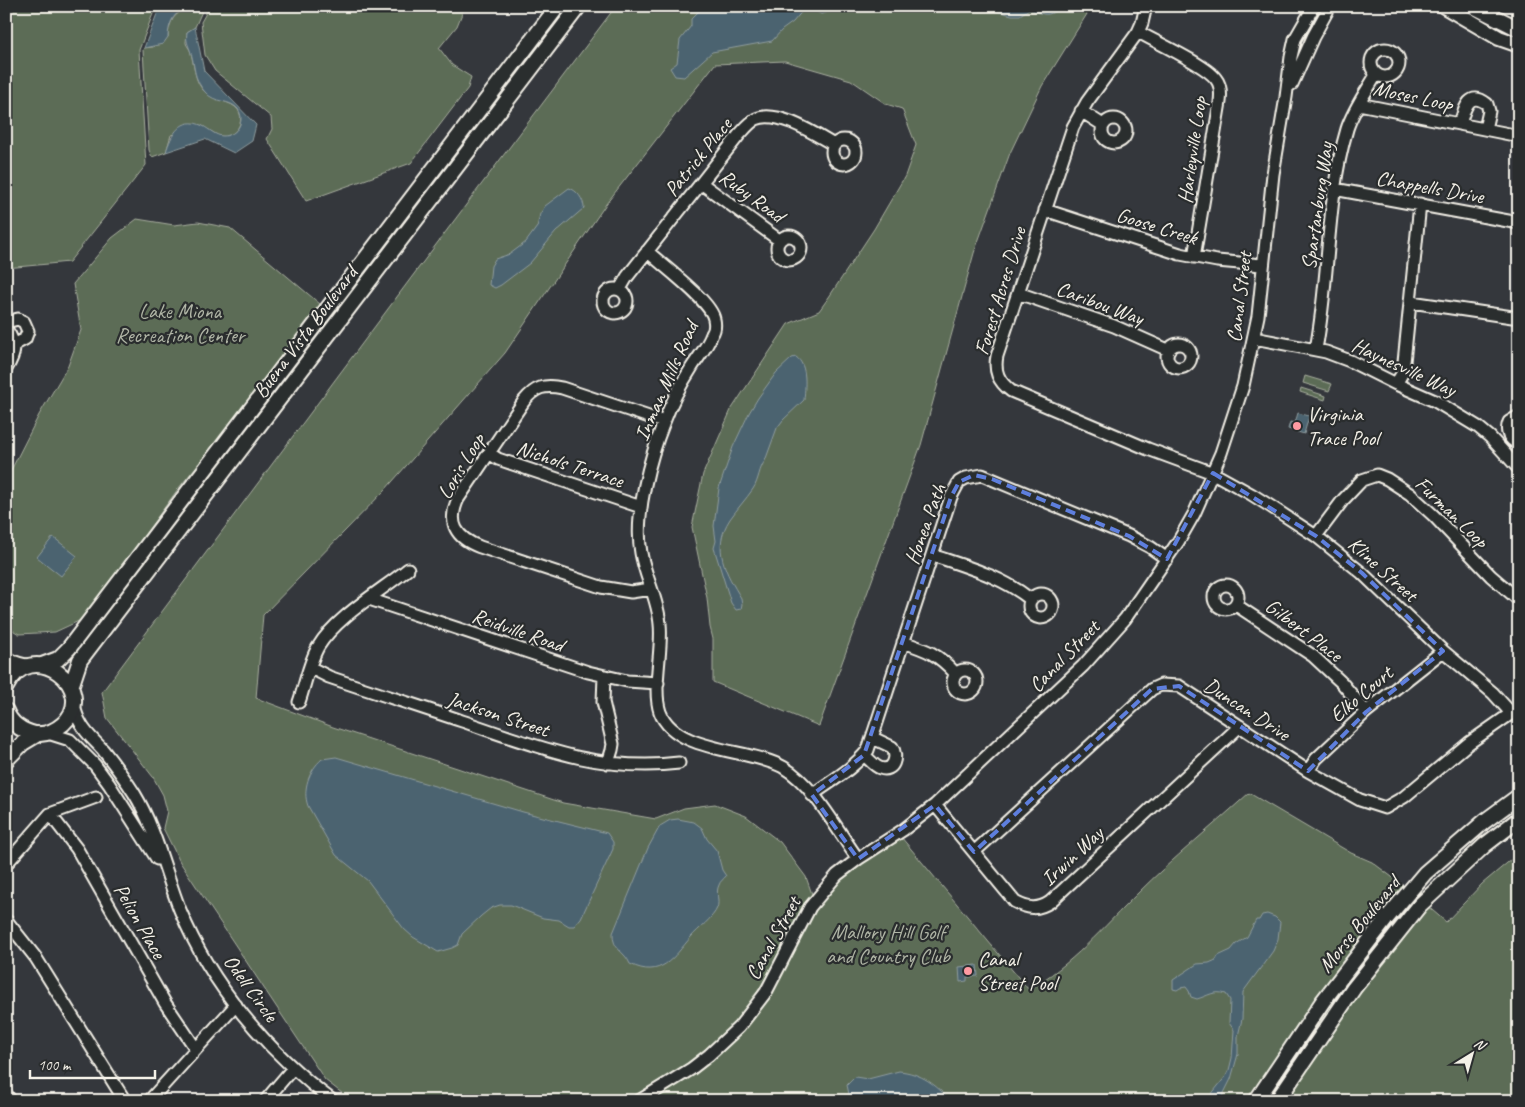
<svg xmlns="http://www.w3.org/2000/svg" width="1525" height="1107" viewBox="0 0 1525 1107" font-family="Caveat,sans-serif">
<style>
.green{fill:#5c6c56;stroke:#a8ae9f}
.water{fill:#4b646f;stroke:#8f9c9f}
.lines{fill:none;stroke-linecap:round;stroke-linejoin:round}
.minor-casing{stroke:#f4f1e8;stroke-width:15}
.major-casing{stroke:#f4f1e8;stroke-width:18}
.minor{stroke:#2a2d2e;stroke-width:11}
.major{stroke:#2a2d2e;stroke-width:14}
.marked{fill:none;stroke:#5e7fdd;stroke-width:4;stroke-dasharray:10 6;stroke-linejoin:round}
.poi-dot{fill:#ff9aa2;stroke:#2a2d2e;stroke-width:2}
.labels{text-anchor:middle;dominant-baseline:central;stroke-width:4.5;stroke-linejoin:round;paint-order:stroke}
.street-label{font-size:21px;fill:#f4f1e8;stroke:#2a2d2e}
.park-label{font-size:21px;fill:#b0b5a6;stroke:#2a2d2e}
.poi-label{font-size:21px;fill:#f4f1e8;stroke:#2a2d2e;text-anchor:start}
</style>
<rect width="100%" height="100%" fill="#34373c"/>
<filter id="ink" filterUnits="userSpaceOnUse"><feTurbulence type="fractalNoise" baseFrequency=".02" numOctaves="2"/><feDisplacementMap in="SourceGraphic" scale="10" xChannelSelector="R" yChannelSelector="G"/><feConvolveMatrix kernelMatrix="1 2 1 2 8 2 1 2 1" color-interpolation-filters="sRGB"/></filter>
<g filter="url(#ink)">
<!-- green -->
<path class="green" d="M6 6H156L139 50 146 165 69 262 6 268Z
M210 6H465L457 26 439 48 452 65 471 77 468 88 411 163 306 201 267 139 272 129 271 117 215 71 205 55 201 22Z
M616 6H1092L1042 86 1010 153 974 253 921 445 819 726 713 682V639L710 627 707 598 692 527 703 474 731 410 788 324 819 311 829 297 874 229 905 176 916 145 902 109 886 104 851 80 785 61 715 64 606 204 505 353 385 490 263 615 256 698 333 727 563 803 656 819 684 808 715 804 746 816 780 842 806 877 813 897 752 1001 758 1009C785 961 808 908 849 871 864 857 884 848 901 837L1028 989C1072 966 1103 927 1138 893 1173 858 1212 827 1249 793L1351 853 1372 862 1404 886 1446 922 1482 884 1519 853V1101H352L325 1080 180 862 163 828 167 811 163 795 153 777 107 718 102 692 426 258Z
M203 9 195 27 187 32C187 35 186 40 186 43 187 46 189 48 190 50 195 65 193 85 209 95 219 102 237 102 240 114 244 127 230 141 217 135 212 132 206 128 201 125L171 135 166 152 152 157 149 150 143 50 144 48 153 47 168 37C168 28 172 14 183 11 189 9 196 11 203 9Z
M137 219 174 225 198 222 230 228 320 304 217 441 178 489 83 619 55 632 19 634 6 626V480L39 415 68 366 81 330 73 284 112 238Z
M1305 376 1332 384 1329 391 1303 383Z
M1301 388 1326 396 1325 400 1300 392Z"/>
<!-- water -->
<path class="water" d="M160 6H204L200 10C195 10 188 9 183 10 172 13 168 28 168 37L163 44 144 48Z
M704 6H744L758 9 768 6H872L845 8 821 14 813 10 804 9 793 22 782 30 772 41 712 52 684 77 675 76 670 68 677 63 680 40 691 26V19Z
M970 6H1064C1046 17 1048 16 1029 9L1020 15H1012L989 9Z
M195 27 204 71 256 125 252 141 234 153 205 139 166 152C171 135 181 115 203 126 209 129 216 136 223 136 237 136 246 121 238 109 230 99 215 104 205 92 192 76 196 67 190 50 187 42 186 40 187 32Z
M569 188C577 190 584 200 584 208L556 232 530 263 501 285 495 288 489 285 491 266 495 259 510 254 526 242 537 227 540 214 545 206Z
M796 357C808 365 805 388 804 400L783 420 777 428 765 461C759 468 759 480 753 489 746 499 737 509 730 519 711 548 726 573 741 598L742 604 741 609 736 610 731 603 714 548 716 541 714 526 719 488 733 447 749 413 758 398 776 373 792 358Z
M1298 413 1309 416 1304 434 1288 429 1290 422 1295 423Z
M53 537 77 556 61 576 37 557Z
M336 757 523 812 607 833 613 842V849L581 918 574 926H569L559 920 543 918 511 905H500L491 908 481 916 462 934 458 945 452 948 438 952 413 937 404 929 368 881 336 855 308 806C302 790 309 770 322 759Z
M678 819 694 822 702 828 707 839 717 851 722 870 726 876C724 879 720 881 719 885 715 893 720 901 717 908 714 917 697 930 691 937 673 958 661 979 630 964 625 951 612 950 613 933L648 848 660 826 670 820Z
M1267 914 1275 917 1280 922 1278 939 1273 951 1243 992 1242 1019 1238 1036V1054L1231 1079 1220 1101H1206L1226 1076 1229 1070 1232 1058 1234 1030 1229 1023 1230 1000 1226 994C1214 990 1208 996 1197 999L1191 997 1189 991 1186 987 1180 988 1177 990 1173 989V980L1197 964 1209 963 1216 960 1218 956 1231 950 1236 944 1247 937 1256 920H1259L1262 915Z
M1519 963V999L1514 991Z
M977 965 978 976 967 977V981L960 982 959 967Z
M899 1071C921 1073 937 1085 950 1101H851L850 1099 847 1085 855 1077 868 1079Z"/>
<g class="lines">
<defs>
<path id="minor" d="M1146 6 1142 23 1138 32 1087 102 1073 127 997 356C994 371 998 381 1011 391L1148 449 1213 473 1251 494 1270 506 1316 536 1362 573 1443 651 1493 693 1512 714
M1138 32C1156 42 1206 65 1216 79 1221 85 1221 94 1220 102L1194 257
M1371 63a14 14 0 1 1 28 0a14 14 0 1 1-28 0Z
M1292 84 1313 37 1330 6
M1359 104 1519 136
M1081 111 1103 125
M1102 131a12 12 0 1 1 24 0a12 12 0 1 1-24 0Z
M1460 124C1464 111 1468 89 1487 104L1489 111 1485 129
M832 152a12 12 0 1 1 24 0a12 12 0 1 1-24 0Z
M701 183 779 240
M1334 189 1519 223
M1045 210 1180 254 1217 261 1262 265
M777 248a12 12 0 1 1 24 0a12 12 0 1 1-24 0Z
M647 251C662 265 711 301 714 319 715 324 715 330 712 334 708 346 699 356 692 367 681 384 671 403 664 422 650 457 634 515 641 553 645 577 658 599 660 624 663 649 652 689 660 712 676 753 748 748 783 767 814 785 837 830 858 859
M603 301a12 12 0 1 1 24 0a12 12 0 1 1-24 0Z
M620 289 627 277 739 135C744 130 749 123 756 119 777 109 815 134 834 145
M1018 293 1114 326 1168 350
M1411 302 1519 318
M6 322 18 319 24 322 28 331 25 339 14 345
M6 329C17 344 16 353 6 369
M1254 338 1326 352 1350 361 1396 384 1435 401 1478 427 1490 437 1519 469
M1167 356a12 12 0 1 1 24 0a12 12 0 1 1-24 0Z
M1316 349C1330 276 1326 200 1347 129 1353 110 1366 92 1376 75
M1396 384 1403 372 1420 204
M1519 416 1509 422C1505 432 1509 440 1519 444
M489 453 498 459 641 507
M1316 536 1343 500 1362 480 1377 475 1387 479 1410 494 1434 516 1491 576 1519 600
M932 555C967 567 1001 576 1030 599
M1214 597a12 12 0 1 1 24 0a12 12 0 1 1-24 0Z
M651 589 631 592 601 587 480 547C456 538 447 523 458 499L524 401C535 387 545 384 562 388L664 422
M1029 606a12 12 0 1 1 24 0a12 12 0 1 1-24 0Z
M369 599 588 672 627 681 658 683
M1236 605 1313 656 1342 683 1366 712
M903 642C927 650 938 654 955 673
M6 658C14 662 24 666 33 665
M311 668 329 677C373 692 418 706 462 721 535 746 601 773 679 763
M953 682a12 12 0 1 1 24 0a12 12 0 1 1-24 0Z
M604 676 603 702 613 744 612 750 608 763
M299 702C305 685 309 663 318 647 336 617 381 591 408 569
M73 703C75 710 77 718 81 724 86 734 96 742 103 750 114 764 125 779 134 793 156 829 165 872 180 910 211 986 268 1052 333 1101
M48 733 70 740 95 765 109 784 157 859
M864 755C869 759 874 766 880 768 894 773 898 756 892 747L873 738
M1308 771 1316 759 1366 712 1443 651
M812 795C831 781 853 769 868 750L951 497 959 482 966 478 982 475 1129 536 1150 547 1167 559
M935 805 1015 902C1028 909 1038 910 1050 902L1240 726
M50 814 77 849 165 1003 196 1049
M974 852 1152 689 1161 685 1179 686 1308 771 1360 800 1385 808 1404 797 1469 743 1519 708
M6 864 50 814 96 797
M6 920 36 958 125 1101
M6 1094 11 1101
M149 1101 236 1005
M265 1101 293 1068
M639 1101 691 1069 709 1055 739 1027 766 992 810 907 837 875 858 859 903 830 935 805 1083 666 1125 619 1178 542 1194 514 1221 453 1243 386 1258 316 1273 174 1286 97 1291 57 1295 39 1314 6"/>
<path id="major" d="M1444 6 1499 38 1519 45
M1473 6 1519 29
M42 665 58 659 69 648 558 6
M6 687C31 634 101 689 63 724 55 731 45 735 35 734 22 731 11 724 6 711
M71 687 80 660 579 6
M6 760 23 743 38 734
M1256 1101 1323 1001 1386 919 1425 873 1485 821 1519 796
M1277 1101 1354 988 1420 905 1485 845 1519 819"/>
</defs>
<!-- minor casing -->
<use href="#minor" class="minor-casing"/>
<!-- major casing -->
<use href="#major" class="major-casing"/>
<!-- minor -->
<use href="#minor" class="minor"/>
<!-- major -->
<use href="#major" class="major"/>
</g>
</g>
<!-- marked area -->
<path class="marked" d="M1213 473 1316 536 1362 573 1443 651 1366 712 1308 771 1179 686 1152 689 974 852 935 805 858 859 812 795 864 755 951 497 959 482 974 475 992 479 1129 536 1167 559Z"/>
<!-- markers -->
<g class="poi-dot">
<circle cx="1297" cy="426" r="5"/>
<circle cx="968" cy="971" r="5"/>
</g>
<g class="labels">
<!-- street labels -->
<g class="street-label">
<text transform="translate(1413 96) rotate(12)">Moses Loop</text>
<text transform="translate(1192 150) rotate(-82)">Harleyville Loop</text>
<text transform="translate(698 157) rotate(-51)">Patrick Place</text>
<text transform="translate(1430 187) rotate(10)">Chappells Drive</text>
<text transform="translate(752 196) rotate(36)">Ruby Road</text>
<text transform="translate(1317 206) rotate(-82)">Spartanburg Way</text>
<text transform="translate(1157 226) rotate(17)">Goose Creek</text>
<text transform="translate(1000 291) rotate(-73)">Forest Acres Drive</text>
<text transform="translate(1239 297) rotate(-83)">Canal Street</text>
<text transform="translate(1100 303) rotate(20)">Caribou Way</text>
<text transform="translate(305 332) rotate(-53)">Buena Vista Boulevard</text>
<text transform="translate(1404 367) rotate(25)">Haynesville Way</text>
<text transform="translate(666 381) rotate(-66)">Inman Mills Road</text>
<text transform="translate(570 464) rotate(18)">Nichols Terrace</text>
<text transform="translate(461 466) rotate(-59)">Loris Loop</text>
<text transform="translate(1452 512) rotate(44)">Furman Loop</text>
<text transform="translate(925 524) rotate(-70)">Honea Path</text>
<text transform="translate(1383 569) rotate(42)">Kline Street</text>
<text transform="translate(518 630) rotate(19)">Reidville Road</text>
<text transform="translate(1304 630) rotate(37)">Gilbert Place</text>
<text transform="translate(1064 656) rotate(-46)">Canal Street</text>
<text transform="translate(1361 694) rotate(-40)">Elko Court</text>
<text transform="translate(1247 709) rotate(33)">Duncan Drive</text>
<text transform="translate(498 714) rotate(18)">Jackson Street</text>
<text transform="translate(1072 856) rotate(-43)">Irwin Way</text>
<text transform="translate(140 921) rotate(60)">Pelion Place</text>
<text transform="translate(1359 924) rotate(-51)">Morse Boulevard</text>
<text transform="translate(773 938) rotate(-61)">Canal Street</text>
<text transform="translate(251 988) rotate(54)">Odell Circle</text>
</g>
<!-- park labels -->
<g class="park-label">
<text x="180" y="311">Lake Miona<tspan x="180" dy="24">Recreation Center</tspan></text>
<text x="888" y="932">Mallory Hill Golf<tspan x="888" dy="24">and Country Club</tspan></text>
</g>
<!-- poi labels -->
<g class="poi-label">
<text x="1307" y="414">Virginia<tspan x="1307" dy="24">Trace Pool</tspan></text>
<text x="978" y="959">Canal<tspan x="978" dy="24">Street Pool</tspan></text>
</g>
</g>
<!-- margin -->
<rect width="1525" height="1107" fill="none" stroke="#2a2d2e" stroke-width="25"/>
<rect x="12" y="12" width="1500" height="1082" fill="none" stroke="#f4f1e8" stroke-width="2" filter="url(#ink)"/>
<!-- north arrow -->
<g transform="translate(1472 1054) rotate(37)" stroke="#2a2d2e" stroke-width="4" paint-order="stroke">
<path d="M0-4L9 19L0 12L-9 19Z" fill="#f4f1e8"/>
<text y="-8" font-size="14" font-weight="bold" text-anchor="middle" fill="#f4f1e8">N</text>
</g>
<!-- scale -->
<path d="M30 1070v8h125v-8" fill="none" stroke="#f4f1e8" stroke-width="2.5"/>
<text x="38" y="1070" font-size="15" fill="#f4f1e8" stroke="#2a2d2e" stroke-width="4" paint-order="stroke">100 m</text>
</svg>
